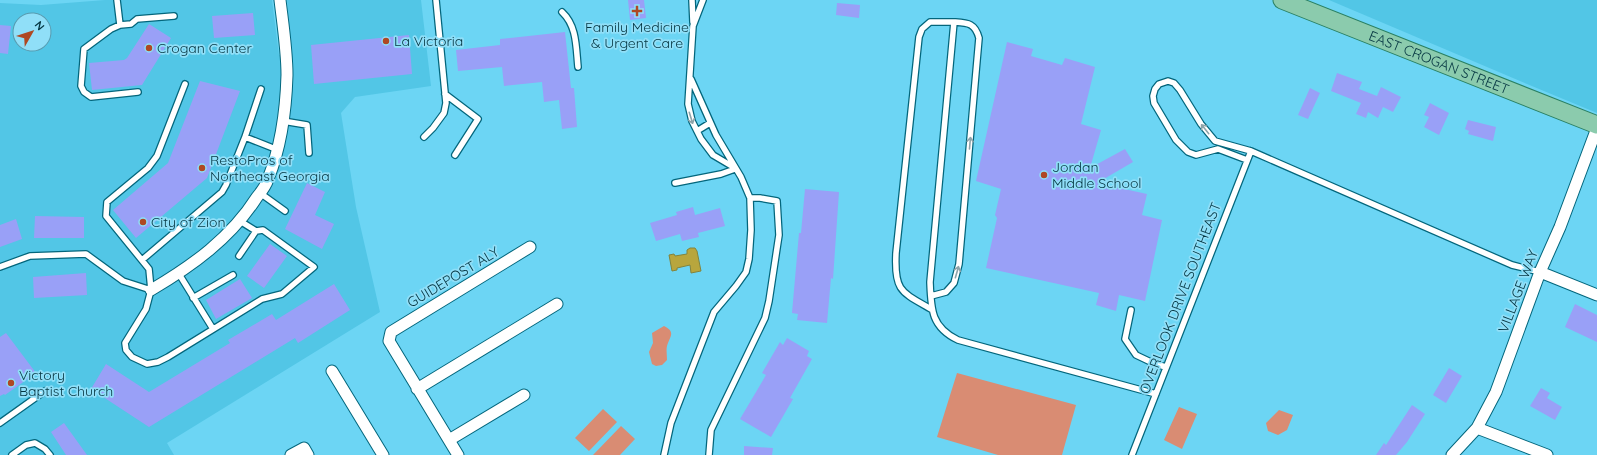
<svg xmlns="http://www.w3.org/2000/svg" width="1597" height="455" viewBox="0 0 1597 455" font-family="Quicksand,sans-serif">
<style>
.built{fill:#52c6e6;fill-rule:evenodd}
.green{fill:#d98c73}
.water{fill:#b8a63d;stroke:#82843e}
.building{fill:#99a0f7}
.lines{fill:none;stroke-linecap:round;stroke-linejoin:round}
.service-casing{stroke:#03667c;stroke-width:8}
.minor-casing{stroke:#03667c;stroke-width:13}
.primary-casing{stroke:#2a8063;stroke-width:19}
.service{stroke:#fff;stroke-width:5.5}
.minor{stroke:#fff;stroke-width:11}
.primary{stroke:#8bcbad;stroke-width:17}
.oneway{stroke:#8ea4aa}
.poi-dot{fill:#af4822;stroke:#90dff8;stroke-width:1.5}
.labels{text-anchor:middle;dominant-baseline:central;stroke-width:3.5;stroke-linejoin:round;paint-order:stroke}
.poi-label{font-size:14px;fill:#043541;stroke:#90dff8;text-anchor:start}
.street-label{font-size:14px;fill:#043541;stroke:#90dff8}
</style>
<rect width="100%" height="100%" fill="#6cd5f4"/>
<!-- built -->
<path class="built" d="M105 0H272L279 55 291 54 287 0H421L431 86 355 97 341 113 356 207 380 312 167 443 174 455H0V3L41 5ZM20 20H44V44H20Z
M1329 0H1597V113L1520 81Z"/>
<!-- green -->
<path class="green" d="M664 326C676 332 670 336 667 346 666 350 667 355 667 360L662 365 656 366 652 364 649 352 653 343 652 333Z
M957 373 1076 405 1062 455H998L937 437Z
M1179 407 1197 414 1182 449 1164 440Z
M603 409 617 422 589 451 575 438Z
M1279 410 1293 415 1287 430 1278 435 1268 431 1266 423Z
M621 426 635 439 620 455H593Z"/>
<!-- water -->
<path class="water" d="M690 248H695L697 251 701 271 691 273 690 265 677 268V270L672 271 669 255 674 254 675 256 687 254V250Z"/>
<!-- building -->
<path class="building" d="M628 0H644L646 18 630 20Z
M837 3 860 5 859 18 836 15Z
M253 13 255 35 214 38 212 16Z
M149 24 171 38 142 85 92 90 89 63 124 60 127 58Z
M0 25 11 26 8 54 0 53Z
M565 32 571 88H574L577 127 562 129 559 100 544 102 542 82 504 86 502 67 458 71 456 50 500 45V39Z
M409 35 412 74 314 84 311 45Z
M1007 42 1033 49 1031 56 1062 65 1065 58 1095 67 1081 124 1101 130 1090 168 1125 149 1133 162 1097 183 1147 194 1142 215 1162 220 1145 301 1119 295 1116 311 1096 305 1099 293 986 268 997 218 995 215 1001 189 976 181Z
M1337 73 1362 82 1359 89 1377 96 1381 87 1401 97 1393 112 1383 107 1378 118 1368 112 1366 118 1356 114 1361 103 1331 91Z
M200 81 240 91 207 178 136 238 113 210 168 163Z
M1310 88 1320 93 1308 119 1298 115Z
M1430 103 1449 113 1439 135 1424 127 1429 117 1424 115Z
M1468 120 1496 127 1493 141 1468 134 1469 131 1465 129Z
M307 183 325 192 315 215 334 224 322 249 285 229Z
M805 189 839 192 833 279 831 278 827 323 797 320 798 314 792 313 799 233H801Z
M693 207 695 215 720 208 725 226 698 233 699 237 682 241 680 234 656 241 650 223 677 215 676 212Z
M35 216 84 217V238H34Z
M16 219 22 239 0 247V225Z
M270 244 287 256 264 288 247 276Z
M86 273 87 295 34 298 33 277Z
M240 279 252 298 216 319 206 300Z
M334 284 350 310 298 343 295 338 149 427 91 389 106 364 149 392 230 343 228 340 272 314 276 320Z
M1575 304 1597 315V342L1565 327Z
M6 333 36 373 5 395 4 394 0 396V337Z
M787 338 809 351 807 356 812 359 790 398 793 399 771 437 740 419 766 375 762 373 780 342 783 345Z
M1449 368 1462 376 1446 403 1433 395Z
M1541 388 1550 393 1547 398 1562 407 1555 420 1530 406Z
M1412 405 1425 414 1407 442 1396 455H1376L1384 443 1386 445Z
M64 423 87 455H66L51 432Z
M744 446 773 448 772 455H744Z"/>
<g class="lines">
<defs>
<path id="service" d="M117 0 120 25
M692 0 693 22
M703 0 693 26 688 104 692 121 701 139 713 155 735 168
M562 12C577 26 576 47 578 67
M185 84 157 156 148 168 107 202 106 216 149 269 151 290 146 309 125 343 126 350 132 357 147 364 158 362 168 357 262 299 282 294 314 267 263 230 256 231 240 221
M138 92 91 97 84 92 81 86 84 49 111 29 120 25 131 24 137 19 174 16
M445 94 478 119 455 155
M283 121 307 125 309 153
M697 131 710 123
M245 137 278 150
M424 137 433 128 444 113 446 103 436 0
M1247 160 1218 149 1196 155 1188 152 1176 140 1154 103 1153 96 1155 89 1159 84 1168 81 1174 83 1180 90 1201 124 1215 141 1251 151 1512 265 1540 272
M675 183 721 174 735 169
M260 193 285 211
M239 256 256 231
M142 260 222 192 226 185 245 137 261 89
M0 267 30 256 86 254 123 281 151 290
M179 274 213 329
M931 296 946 292 954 283 959 264 979 38C975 23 968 23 954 22
M193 298 233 275
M931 309C901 292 894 291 896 253L919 37 922 29 930 22H954L930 282C931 309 931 327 958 340L1156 394
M1131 310 1125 339 1136 355 1155 364 1166 367
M0 423 45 391
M12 455 26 445 35 443 45 449 50 455
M664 455 671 423 714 312 736 286 746 272 749 259 751 230 750 198 741 177 716 135 691 79
M709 455 711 430 765 318 769 301 779 235 777 201 760 198H750
M1132 455 1251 151"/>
<path id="minor" d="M1540 272 1597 295
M151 290C192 266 231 238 257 197 261 192 266 186 268 179 281 147 286 110 287 75 287 51 283 25 280 0
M332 371 383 455
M417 389 557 304
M1477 428 1547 455
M449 440 524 395
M291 455 304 448 308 455
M458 455 389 341 391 332 530 247
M1452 455 1477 428 1496 392 1540 272 1560 227 1597 128"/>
<g id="primary">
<path id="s1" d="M1282 0 1597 125"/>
</g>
</defs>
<!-- service casing -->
<use href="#service" class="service-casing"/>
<!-- minor casing -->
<use href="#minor" class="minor-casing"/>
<!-- primary casing -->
<use href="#primary" class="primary-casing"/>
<!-- service -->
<use href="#service" class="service"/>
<!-- minor -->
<use href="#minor" class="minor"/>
<!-- primary -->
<use href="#primary" class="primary"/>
</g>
<!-- one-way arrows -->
<defs><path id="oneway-shaft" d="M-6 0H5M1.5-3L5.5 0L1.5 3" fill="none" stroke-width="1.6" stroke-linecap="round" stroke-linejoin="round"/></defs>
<g class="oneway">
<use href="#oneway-shaft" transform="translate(691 118) rotate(73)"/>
<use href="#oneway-shaft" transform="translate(1205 129) rotate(-129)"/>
<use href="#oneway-shaft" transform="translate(970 143) rotate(-85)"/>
<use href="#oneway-shaft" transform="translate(957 272) rotate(-74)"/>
</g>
<!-- markers -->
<g class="poi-dot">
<path d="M635 5h4v4h4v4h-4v4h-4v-4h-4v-4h4z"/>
<circle cx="386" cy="41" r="4"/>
<circle cx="149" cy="48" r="4"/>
<circle cx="202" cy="168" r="4"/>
<circle cx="1044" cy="175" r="4"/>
<circle cx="143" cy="222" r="4"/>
<circle cx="11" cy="383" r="4"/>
</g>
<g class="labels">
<!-- poi labels -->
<g class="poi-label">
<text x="637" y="27" text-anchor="middle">Family Medicine<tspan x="637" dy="16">&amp; Urgent Care</tspan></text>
<text x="394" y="41">La Victoria</text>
<text x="157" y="48">Crogan Center</text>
<text x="210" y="160">RestoPros of<tspan x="210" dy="16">Northeast Georgia</tspan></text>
<text x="1052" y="167">Jordan<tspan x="1052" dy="16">Middle School</tspan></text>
<text x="151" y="222">City of Zion</text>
<text x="19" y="375">Victory<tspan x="19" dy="16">Baptist Church</tspan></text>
</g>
<!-- street labels -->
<g class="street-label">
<text stroke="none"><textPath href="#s1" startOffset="169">EAST CROGAN STREET</textPath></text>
<text transform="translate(453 277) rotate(-31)">GUIDEPOST ALY</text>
<text transform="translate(1518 291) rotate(-69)">VILLAGE WAY</text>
<text transform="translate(1180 298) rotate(-69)">OVERLOOK DRIVE SOUTHEAST</text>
</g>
</g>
<!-- north arrow -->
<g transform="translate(32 32) rotate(51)"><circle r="19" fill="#90dff8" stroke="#589baf"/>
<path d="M0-3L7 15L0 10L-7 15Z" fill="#af4822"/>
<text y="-6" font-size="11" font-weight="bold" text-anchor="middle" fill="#043541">N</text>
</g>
</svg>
